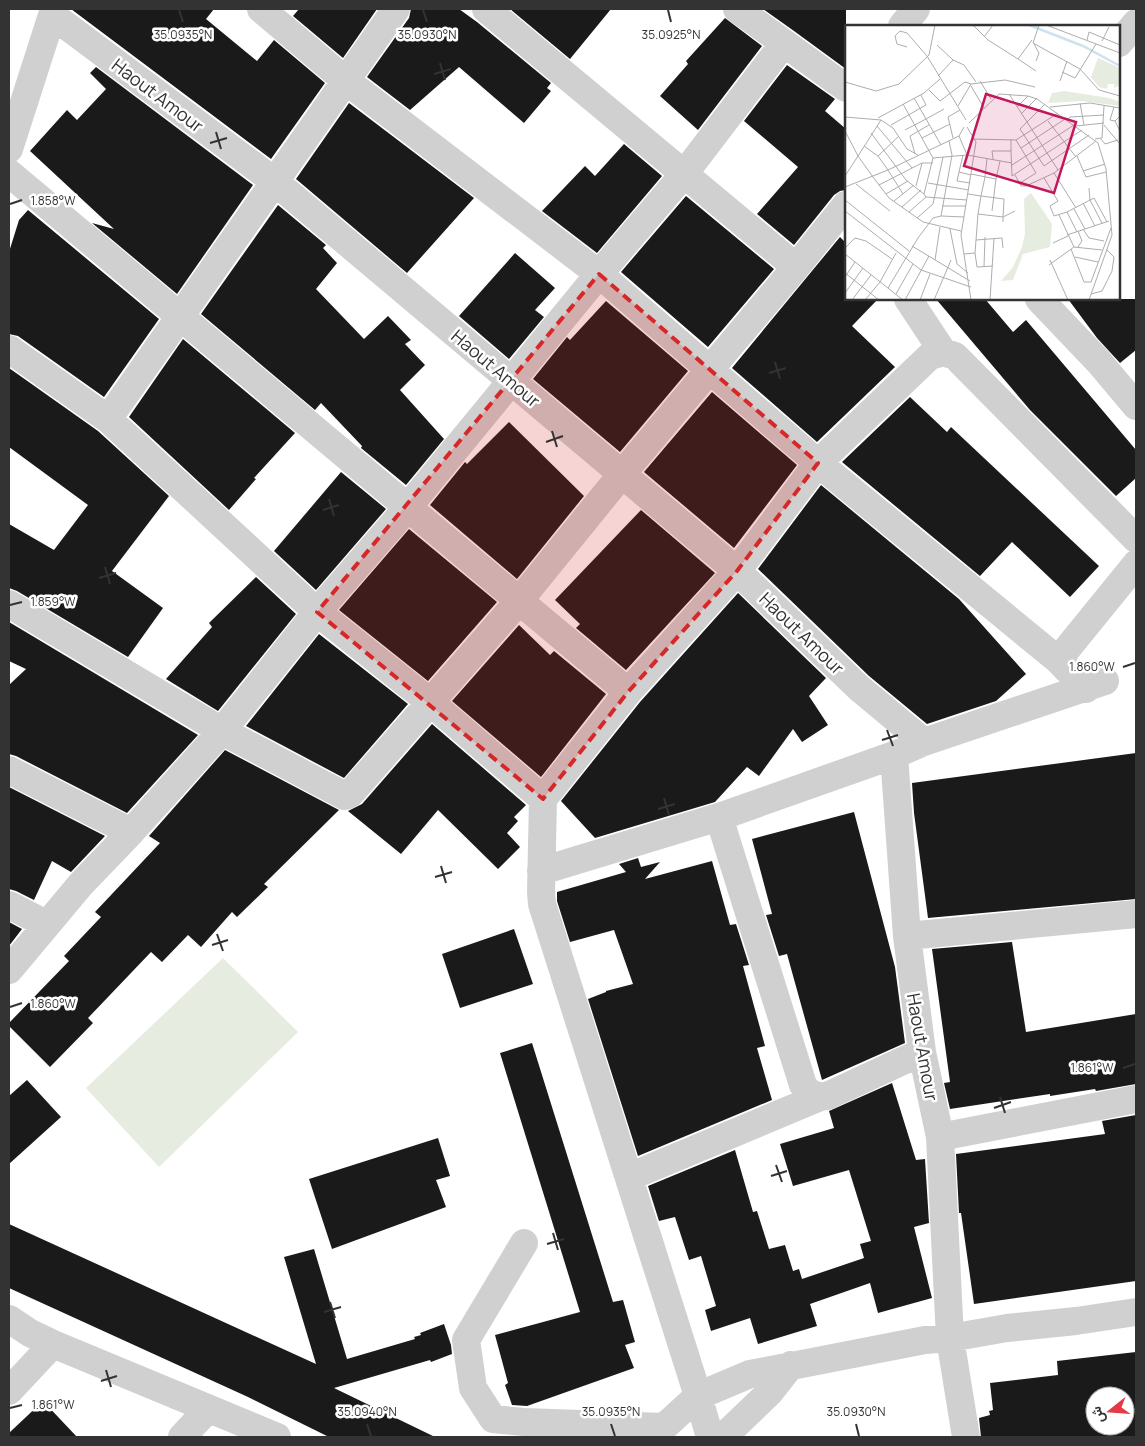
<svg xmlns="http://www.w3.org/2000/svg" width="1145" height="1446" viewBox="0 0 1145 1446" font-family="Manrope,Vazirmatn,sans-serif">
<style>
.green{fill:#e6ecdf}
.building{fill:#1a1a1a;fill-rule:evenodd}
.lines{fill:none;stroke-linecap:round;stroke-linejoin:round}
.minor{stroke:#d0d0d0;stroke-width:28}
.marked{fill:#d62828;fill-opacity:0.2;stroke:#d62828;stroke-width:4;stroke-dasharray:10 6;stroke-linejoin:round}
.ticks{fill:none;stroke:#333;stroke-width:2}
.labels{text-anchor:middle;dominant-baseline:central;stroke-width:5;stroke-linejoin:round;paint-order:stroke}
.street-label{font-size:18px;fill:#333;stroke:#fff}
.inset-river{fill:none;stroke:#cfe2ee;stroke-width:2.5}
.inset-road{fill:none;stroke:#adadad;stroke-width:1}
.view{fill:#c2185b;fill-opacity:0.15;stroke:#c2185b;stroke-width:2.5}
.inset-edge{fill:none;stroke:#333;stroke-width:2.5}
.ticks-label{font-size:12px;text-anchor:middle;fill:#333;stroke:#fff;stroke-width:5;stroke-linejoin:round;paint-order:stroke}
</style>
<rect width="100%" height="100%" fill="#fff"/>
<!-- green -->
<path class="green" d="M223 958 298 1032 159 1167 86 1088Z"/>
<!-- building -->
<path class="building" d="M71 9H214L206 19 257 61 274 40 325 83 271 159Z
M299 9H377L343 58 293 16Z
M411 9H459L477 22 551 83 547 88 551 91 524 123 459 67 410 110 367 77 409 18Z
M510 9H611L570 59Z
M763 9H846V69L794 31Z
M725 18 762 46 698 130 660 96 688 64 686 61Z
M787 65 835 99 825 111 846 129V190L840 191 834 195 794 245 757 214 798 167 744 121Z
M96 67 253 185 177 294 92 223 114 229 30 151 67 110 77 120 106 89 90 73Z
M349 103 474 198 407 273 296 179Z
M624 144 662 176 597 253 542 211 585 166 595 176Z
M686 196 774 269 708 347 621 272Z
M278 205 326 245 323 248 337 263 316 289 364 339 388 316 411 340 405 344 425 365 400 390 444 439 406 485 361 448 362 446 321 403 315 410 201 314Z
M28 210 159 319 104 397 18 336 9 334V252L19 220Z
M840 237 846 243V299H878L852 326 895 367 817 442 732 368Z
M515 253 555 288 535 310 544 317 509 359 459 316Z
M936 299H985L1013 332 1026 320 1136 450V478L1116 496 1030 410Z
M1068 299H1136V350L1120 363 1097 338Z
M606 301 688 371 620 452 533 379 567 337 570 340Z
M183 339 295 433 254 478 256 479 229 510 129 417Z
M9 368 98 431 169 496 112 571 163 608 128 657 17 591 9 588V524L54 550 88 505 9 447Z
M712 392 797 465 734 548 644 472Z
M910 397 947 432 951 427 1099 566 1070 597 1012 542 980 576 842 462Z
M509 422 584 496 517 579 430 505 465 462 467 464Z
M341 472 386 509 316 590 274 551Z
M821 485 959 599 1026 674 996 701 927 724 869 676 758 569Z
M641 510 715 573 626 670 576 628 580 624 555 600Z
M409 529 497 602 428 681 339 610Z
M256 577 296 614 218 711 166 679 212 627 209 623Z
M738 593 826 678 809 696 828 725 802 742 793 729 759 776 747 767 715 802 595 838 561 801 640 702Z
M9 622 198 735 127 813 16 756 9 754V685L26 669 9 661Z
M519 625 550 655 554 651 606 694 541 777 452 701Z
M319 634 408 704 344 778 246 726Z
M432 724 526 805 514 817 518 821 507 833 520 847 498 869 438 810 401 854 348 811 362 804Z
M225 750 339 810 264 884 268 887 237 917 232 912 201 947 188 935 162 962 151 952 88 1018 93 1023 50 1067 9 1026V1023L69 961 64 956 101 917 95 912 160 843 149 836Z
M1136 753V899L928 918 914 813 912 783Z
M9 787 105 836 71 872 52 861 34 900 16 891 9 889Z
M854 812 895 967 905 1043 822 1080 787 954 779 956 766 915 772 914 752 839Z
M638 858 641 867 660 862 645 879 712 861 730 925 736 924 749 965 743 966 765 1046 757 1048 772 1100 638 1156 588 999 606 992V991L633 984 614 930 570 942 557 901V892L626 872 619 864Z
M9 922 22 929 9 946Z
M514 929 533 984 460 1008 442 954Z
M1012 942 1026 1032 1136 1014V1084L1096 1091 1095 1089 1050 1096V1094L950 1109 944 1083 950 1082 932 949Z
M532 1043 613 1302 623 1300 635 1342 625 1345 634 1368 527 1406 512 1405 505 1385 508 1383 495 1335 580 1312 500 1053Z
M27 1080 61 1117 9 1164V1096Z
M892 1083 916 1160 925 1159 929 1223 914 1227 932 1298 878 1313 870 1283 810 1304 817 1326 758 1344 750 1318 711 1331 705 1310 716 1306 701 1256 689 1260 675 1217 659 1221 648 1186 735 1150 753 1212 757 1211 769 1249 785 1245 793 1271 799 1269 802 1279 864 1258 860 1244 871 1241 849 1170 793 1186 780 1144 834 1128 829 1111Z
M1136 1115V1281L974 1304 961 1213H959L956 1154 1105 1134 1102 1121Z
M438 1138 450 1176 436 1180 446 1207 332 1249 309 1179Z
M9 1224 316 1364 284 1257 314 1249 347 1359 415 1339 414 1337 421 1335 420 1333 444 1324 451 1345 452 1354 431 1362 430 1360 334 1388 435 1437H329L248 1397 9 1288Z
M1136 1352V1437H981L979 1418 990 1415 989 1411 993 1410 990 1383 1058 1375 1057 1361ZM1095 1396H1125V1426H1095Z
M43 1401 77 1437H9V1433Z"/>
<g class="lines">
<!-- minor -->
<path class="minor" d="M261 9 345 80 599 274 818 463 1058 660 1086 689
M737 9 846 88
M52 15 274 181 737 571 859 688 924 742
M902 26 916 9
M1119 43 1136 23
M9 149 54 9
M9 173 628 692
M796 267 846 205
M908 299 943 352
M1039 299 1099 362 1136 406
M9 349 108 419 317 612 430 702 543 799 541 892 542 904 698 1396 710 1437
M108 419 396 9
M9 604 222 731 345 796 350 794 519 601 622 474 796 267 486 9
M1058 660 1136 564
M894 755 907 936 922 1052 940 1137 950 1338 966 1437
M9 770 131 832
M543 799 628 692 737 571 818 463 930 356 943 352 955 356 1136 539
M719 817 894 755 924 742 1105 681
M541 871 719 817 803 1085C808 1094 817 1097 827 1096L922 1052
M9 905 46 924
M907 936 1136 914
M9 970 81 884 131 832 222 731 317 612 408 507 599 274 684 174 784 43
M940 1137 1136 1099
M629 1177 820 1097
M524 1243 466 1340 473 1388 493 1419 524 1422 664 1427
M9 1319 30 1333 53 1344 277 1437
M9 1391 53 1344
M182 1437 208 1409
M656 1437 664 1427 698 1396 750 1374 925 1340 950 1338 1007 1328 1076 1321 1136 1312
M723 1437 769 1393 791 1365"/>
</g>
<!-- marked area -->
<path class="marked" d="M599 274 818 463 737 571 628 692 543 799 317 612Z"/>
<!-- ticks -->
<path class="ticks" d="M179 10 183 22M423 10 427 22M668 10 671 22M440 63 445 80M434 74 451 69M216 132 221 149M210 143 227 138M10 204 22 200M775 362 780 379M769 373 786 368M552 431 557 447M546 442 563 436M329 499 334 516M323 510 339 505M105 567 110 584M99 578 116 573M10 605 22 602M1123 667 1135 663M887 730 893 746M882 740 898 735M664 798 669 815M658 809 675 804M441 866 446 883M435 877 452 872M217 934 223 951M212 945 228 940M10 1007 22 1003M1123 1068 1135 1064M1000 1097 1005 1113M994 1108 1011 1102M776 1165 782 1182M771 1176 787 1171M553 1233 558 1250M547 1244 564 1239M330 1302 335 1318M324 1312 341 1307M106 1370 111 1387M101 1381 117 1376M10 1408 22 1405M367 1424 371 1436M611 1424 615 1436M856 1424 859 1436"/>
<g class="labels">
<!-- street labels -->
<g class="street-label">
<text transform="translate(158 95) rotate(37)">Haout Amour</text>
<text transform="translate(496 368) rotate(40)">Haout Amour</text>
<text transform="translate(802 633) rotate(44)">Haout Amour</text>
<text transform="translate(923 1047) rotate(80)">Haout Amour</text>
</g>
</g>
<!-- overview -->
<g transform="translate(845 25)">
<rect width="275" height="275" fill="#fff"/>
<path d="M253 33 275 43V60L269 63V59H263L262 64 254 62 246 52ZM219 66 264 73 275 77V81L237 76 203 78 207 68ZM186 168 207 199 205 222 178 229 168 255 156 256 168 242 177 222 180 209 179 174Z" fill="#e6ecdf"/>
<path class="inset-river" d="M184 0 238 21 275 41"/>
<path class="inset-road" d="M128 0 143 15 173 34 187 15M194 0 188 18 235 44 254 65 275 71M201 0 275 28M139 12 148 0M242 15 244 7 275 20M257 16 264 2M189 19 194 28 191 36M92 20 108 35 119 40 131 57M62 22 52 19 50 11 55 6 62 8 82 31 121 95M173 34 191 46M217 47 230 53 251 19M93 51 108 35M135 56 146 74M215 56 222 36M0 57 31 66 54 59 84 30 90 0M126 61 139 83M84 65 95 76 120 57 126 59 160 55 190 62M164 69 213 145M69 73 96 120M235 78 239 100M58 79 88 133M200 79 175 104 199 141 244 110M113 81 126 59M172 82 183 71M205 82 245 78 275 83M269 82 265 95 270 96M176 89 192 73M275 91 270 96 275 106M0 92 36 95 48 103 62 124 73 130M33 93 79 68 95 54M81 94 99 84M36 95 13 131 28 152 44 173 78 197 116 206M222 95 225 92 259 90M203 96 231 132M124 98 154 69 183 71 192 74 253 118 261 144 267 210 244 275M46 100 81 80 76 70M259 100 275 119M32 101 67 143M231 101 259 98M122 102 131 117 116 210 126 275M60 105 81 94M0 106 13 131 0 151M26 108 61 155 79 169M114 111 122 130 167 138M77 113 105 99M108 113 103 92 115 85M127 114 171 115 213 88M250 114 257 113 259 81M256 114 260 119 273 115M171 115 191 148 175 158M19 121 33 131 54 111M176 123 220 94M166 126 167 151M70 129 65 111 84 100M118 130 114 147 126 150M232 131 241 152 261 147M148 134 147 126H166V114M167 140 229 100M238 146 260 139M114 147 112 156 125 158M209 148 231 183M126 149 151 154 147 186M170 150 176 161H181L209 148 251 116M167 151 237 105M199 153 213 176 205 181 209 191 222 187 232 207M151 154 155 136M83 158 124 165M11 159 45 186M34 160 77 138H88M71 161 77 138M0 162 43 145 33 131M244 163 245 175 257 198M41 169 63 156M58 169 43 145 114 111 119 102M123 169 136 171 159 174V175L158 192 133 189 136 171 140 152 142 134M81 172 122 175M0 175 64 226M49 176 69 160M238 178 250 201M97 181H121M57 182 76 165M229 184 240 204M0 186 76 245 126 262M64 187 81 172 79 169 88 133 122 130M222 187 249 173 262 197M214 190 229 222M96 191 119 192M72 193 88 179 98 132M158 197V192L170 186M105 204 112 239 123 248M238 204 244 213 259 216M222 210 264 196M131 215 157 213 158 223M208 218 223 211M67 221 125 256M233 222 237 216 233 206M0 223 10 213 21 216 47 234M226 224 239 257H246L266 203M130 228 132 242 148 241M0 229 58 275M119 229 130 228 133 189M230 232 253 237M90 235 95 202M205 235 223 275M204 240 229 222 257 225M139 242 140 212M0 248 34 275M0 252 10 237M43 263 73 213 88 193 96 191 107 130 104 116M0 268 18 243M51 269 68 239M246 269 257 266 267 246 269 232 262 225M7 275 26 250M20 275 35 257 51 228M60 275 84 231M75 275 85 249M89 275 106 235M145 275 149 213"/>
<path class="view" d="M141 69 231 97 209 168 119 141Z"/>
<rect width="275" height="275" class="inset-edge"/>
</g>
<g class="ticks-label">
<text x="183" y="39">35.0935°N</text>
<text x="427" y="39">35.0930°N</text>
<text x="671" y="39">35.0925°N</text>
<text x="53" y="205">1.858°W</text>
<text x="53" y="606">1.859°W</text>
<text x="1092" y="671">1.860°W</text>
<text x="53" y="1008">1.860°W</text>
<text x="1092" y="1072">1.861°W</text>
<text x="53" y="1409">1.861°W</text>
<text x="367" y="1416">35.0940°N</text>
<text x="611" y="1416">35.0935°N</text>
<text x="856" y="1416">35.0930°N</text>
</g>
<!-- border -->
<rect width="1145" height="1446" fill="none" stroke="#333333" stroke-width="20"/>
<!-- north arrow -->
<g transform="translate(1110 1411) rotate(253)"><circle r="24" fill="#ffffff" stroke="#adadad"/>
<path d="M0-4L9 19L0 12L-9 19Z" fill="#e63946"/>
<text y="-8" font-size="14" font-weight="bold" text-anchor="middle" fill="#333333">ش</text>
</g>
</svg>
